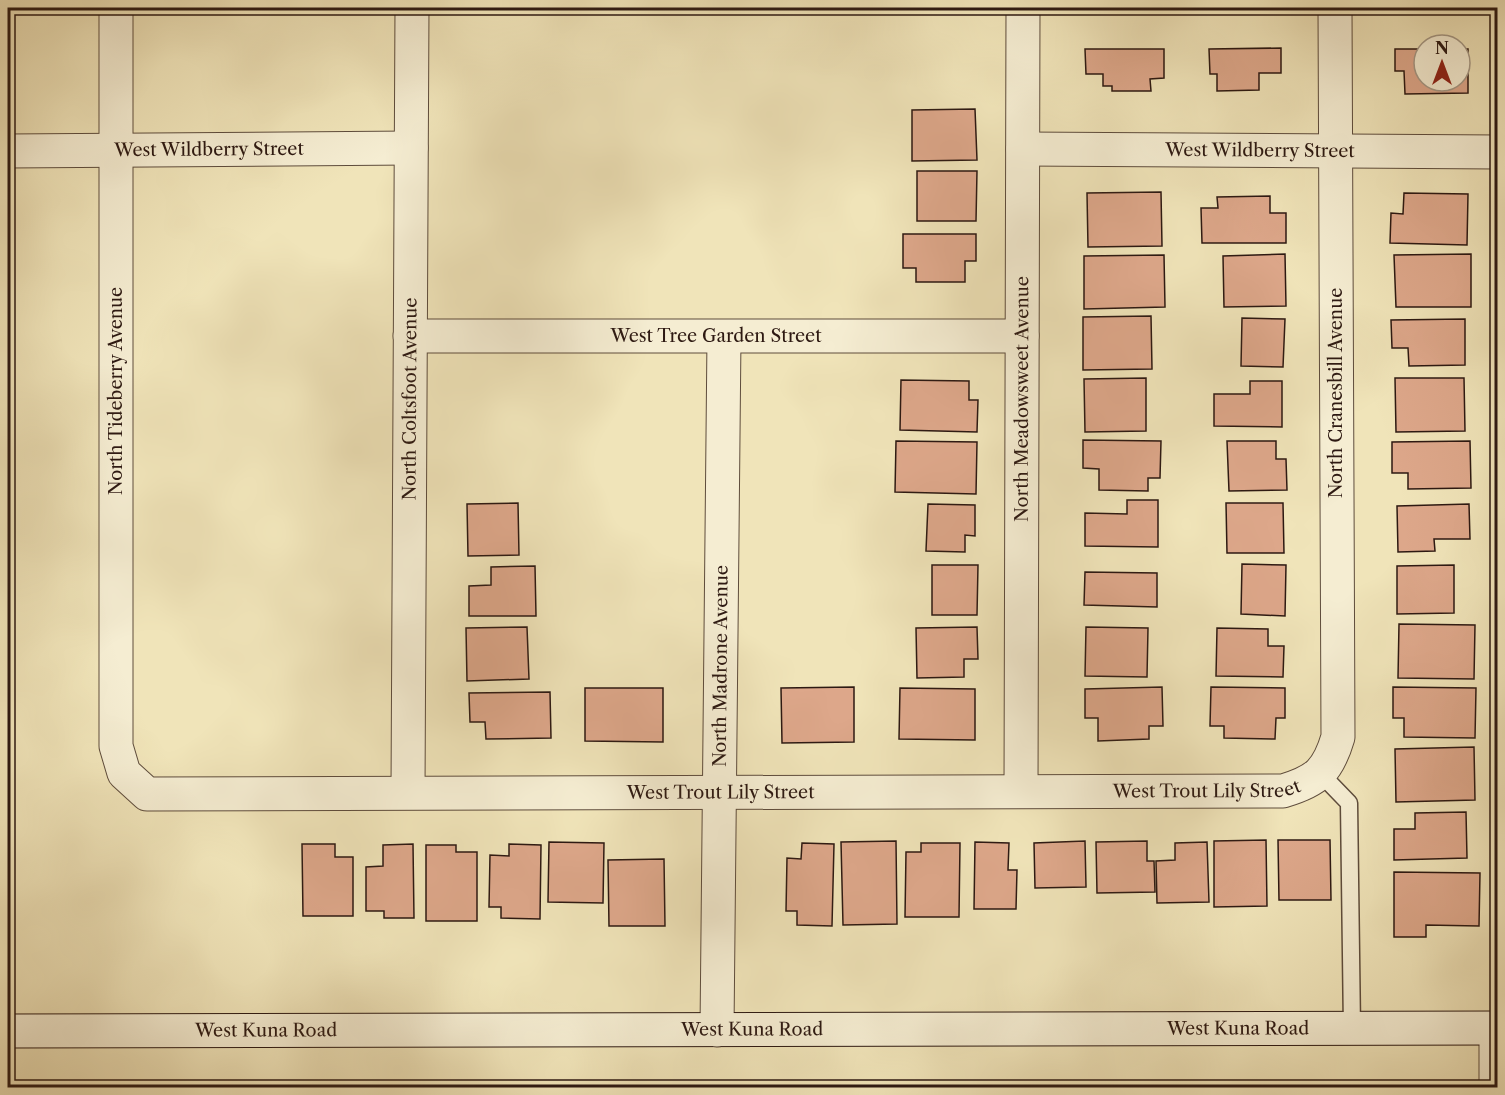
<svg xmlns="http://www.w3.org/2000/svg" width="1505" height="1095" viewBox="0 0 1505 1095" font-family="'Libre Caslon Text',serif">
<style>
.building{fill:#dda78a;stroke:#2d1912;stroke-width:1.5}
.lines{fill:none;stroke-linecap:round;stroke-linejoin:round}
.lane-casing{stroke:#5e4c3c;stroke-width:19}
.street-casing{stroke:#5e4c3c;stroke-width:35}
.secondary-casing{stroke:#2d1912;stroke-width:35}
.lane{stroke:#f5edd2;stroke-width:16}
.street{stroke:#f5edd2;stroke-width:33}
.secondary{stroke:#f5edd2;stroke-width:33}
.labels{text-anchor:middle;dominant-baseline:central;stroke-width:4.5;stroke-linejoin:round;paint-order:stroke}
.street-label{font-size:18px;fill:#2d1912;stroke:#f5edd2}
</style>
<rect width="100%" height="100%" fill="#f0e4b9"/>
<filter id="stains"><feTurbulence type="fractalNoise" baseFrequency=".00333" numOctaves="4"/><feColorMatrix values="0 0 0 0 .2 0 0 0 0 .09 0 0 0 0 .02 0 0 0 .5 -.17"/></filter>
<radialGradient id="worn" r=".72"><stop offset=".6" stop-color="#630" stop-opacity="0"/><stop offset="1" stop-color="#630" stop-opacity=".3"/></radialGradient>
<!-- building -->
<path class="building" d="M1281 48V73H1259V90L1217 91V74H1210L1209 49Z
M1085 49H1164V78L1150 79 1151 91H1112V86H1103V74H1086Z
M1395 49H1424V81H1460V49H1468V93L1405 94 1404 71H1395Z
M975 109 977 160 912 161V110Z
M917 171H977L976 221H917Z
M1161 192 1162 246 1088 247 1087 193Z
M1404 193 1468 194 1467 245 1390 243 1391 213 1403 214Z
M1270 196V213H1286V243H1202L1201 208H1218L1217 197Z
M903 234H976V261H965V282H916V268H903Z
M1285 254 1286 306 1224 307 1223 256Z
M1471 254V307H1396L1394 255Z
M1164 255 1165 307 1084 309V256Z
M1151 316 1152 369 1083 370V317Z
M1242 318 1285 319 1283 367 1241 366Z
M1465 319V365L1409 366 1408 348H1392L1391 320Z
M1146 378V431L1085 432 1084 379Z
M1395 378H1464L1465 431 1396 432Z
M901 380 969 381V400H978L977 432 900 430Z
M1250 381H1282V427L1214 426V394H1250Z
M1083 440 1161 441 1160 478H1148V491L1099 490V469L1083 468Z
M896 441 977 442 976 494 895 492Z
M1227 441H1276V459H1286L1287 490 1229 491Z
M1470 441 1471 488 1408 489V473H1392V442Z
M1127 500H1158V547L1085 546V513L1127 514Z
M518 503 519 555 468 556 467 504Z
M1226 503H1283L1284 553H1227Z
M928 504 975 505V536L965 535V552L926 551Z
M1469 504 1470 539H1434L1435 551 1398 552 1397 506Z
M1242 564 1286 565 1285 616 1241 614Z
M932 565H978L977 615H932Z
M1454 565V613L1397 614V566Z
M535 566 536 616H469V586L491 585V567Z
M1085 572 1157 573V607L1084 605Z
M1399 624 1475 625 1474 679 1398 678Z
M527 627 529 679 467 681 466 628Z
M977 627 978 659H964V677L917 678 916 628Z
M1086 627 1148 628 1147 677 1085 676Z
M1217 628 1268 629V646H1284L1283 677 1216 676Z
M854 687V742L782 743 781 688Z
M1162 687 1163 726H1149V739L1098 741V718H1085V689Z
M1211 687 1285 688V718H1276L1275 739 1224 738V726H1210Z
M1393 687 1476 688 1475 738 1404 737V718H1393Z
M585 688H663V742L585 741Z
M900 688 975 689V740L899 739Z
M550 692 551 738 486 739 485 722H470L469 693Z
M1474 747 1475 800 1396 802 1395 749Z
M1466 812 1467 858 1394 860V829H1415V813Z
M1266 840 1267 906 1214 907V841Z
M1278 840H1330L1331 900H1279Z
M896 841 897 924 843 925 841 842Z
M1085 841 1086 887 1035 888 1034 843Z
M1147 841V861H1154L1155 892 1097 893 1096 842Z
M549 842 604 843 603 903 548 902Z
M975 842 1009 843 1008 870H1017L1016 909H974Z
M1207 842 1209 902 1157 903 1156 861 1175 860V843Z
M802 843 834 844 832 926 797 925V911H786L787 858 801 859Z
M921 843H960L959 917H905L906 852H921Z
M302 844H335V857H353V916H303Z
M413 844 414 918H384V911H366V867L383 866V845Z
M509 844 541 845 540 919 501 918V907H489L490 855 509 856Z
M426 845H456V852H477V921H426Z
M664 859 665 926H609L608 860Z
M1394 872 1480 873 1479 926 1426 925V937H1394Z"/>
<g class="lines">
<defs>
<path id="lane" d="M1321 774 1349 803 1352 1029"/>
<g id="street">
<path id="s1" d="M116 8V746L124 773 147 794 1283 791C1317 781 1328 771 1338 737L1335 8"/>
<path id="s2" d="M1023 149 1498 152"/>
<path id="s3" d="M8 151 411 148"/>
<path id="s4" d="M410 336H1022"/>
<path id="s5" d="M408 791 412 8"/>
<path id="s6" d="M1021 791 1023 8"/>
<path d="M1496 1028V1088"/>
<path id="s7" d="M717 1030 724 337"/>
</g>
<g id="secondary">
<path id="s8" d="M8 1031 1498 1028"/>
</g>
</defs>
<!-- lane casing -->
<use href="#lane" class="lane-casing"/>
<!-- street casing -->
<use href="#street" class="street-casing"/>
<!-- secondary casing -->
<use href="#secondary" class="secondary-casing"/>
<!-- lane -->
<use href="#lane" class="lane"/>
<!-- street -->
<use href="#street" class="street"/>
<!-- secondary -->
<use href="#secondary" class="secondary"/>
</g>
<g class="labels">
<!-- street labels -->
<g class="street-label">
<text stroke="none"><textPath href="#s3" startOffset="201">West Wildberry Street</textPath></text>
<text stroke="none"><textPath href="#s2" startOffset="237">West Wildberry Street</textPath></text>
<text stroke="none"><textPath href="#s4" startOffset="306">West Tree Garden Street</textPath></text>
<text transform="translate(116 391) rotate(-90)">North Tideberry Avenue</text>
<text transform="translate(1336 393) rotate(-90)">North Cranesbill Avenue</text>
<text stroke="none"><textPath href="#s5" startOffset="392">North Coltsfoot Avenue</textPath></text>
<text stroke="none"><textPath href="#s6" startOffset="392">North Meadowsweet Avenue</textPath></text>
<text stroke="none"><textPath href="#s7" startOffset="364">North Madrone Avenue</textPath></text>
<text stroke="none"><textPath href="#s1" startOffset="1857">West Trout Lily Street</textPath></text>
<text stroke="none"><textPath href="#s1" startOffset="1371">West Trout Lily Street</textPath></text>
<text stroke="none"><textPath href="#s8" startOffset="1230">West Kuna Road</textPath></text>
<text stroke="none"><textPath href="#s8" startOffset="744">West Kuna Road</textPath></text>
<text stroke="none"><textPath href="#s8" startOffset="258">West Kuna Road</textPath></text>
</g>
</g>
<!-- margin -->
<rect width="1505" height="1095" fill="none" stroke="#f0e4b9" stroke-width="30"/>
<rect x="9" y="9" width="1487" height="1077" fill="none" stroke="#2d1912" stroke-width="3"/>
<rect x="15" y="15" width="1475" height="1065" fill="none" stroke="#2d1912" stroke-width="1.5"/>
<!-- north arrow -->
<g transform="translate(1442 63)"><circle r="28" fill="#f5edd2" stroke="#a59885" stroke-width="1.5"/>
<path d="M0-4.5L10 22L0 15L-10 22Z" fill="#8f2418"/>
<text y="-9" font-size="16" font-weight="bold" text-anchor="middle" fill="#2d1912">N</text>
</g>
<rect width="100%" height="100%" filter="url(#stains)"/>
<rect width="100%" height="100%" fill="url(#worn)"/>
</svg>
